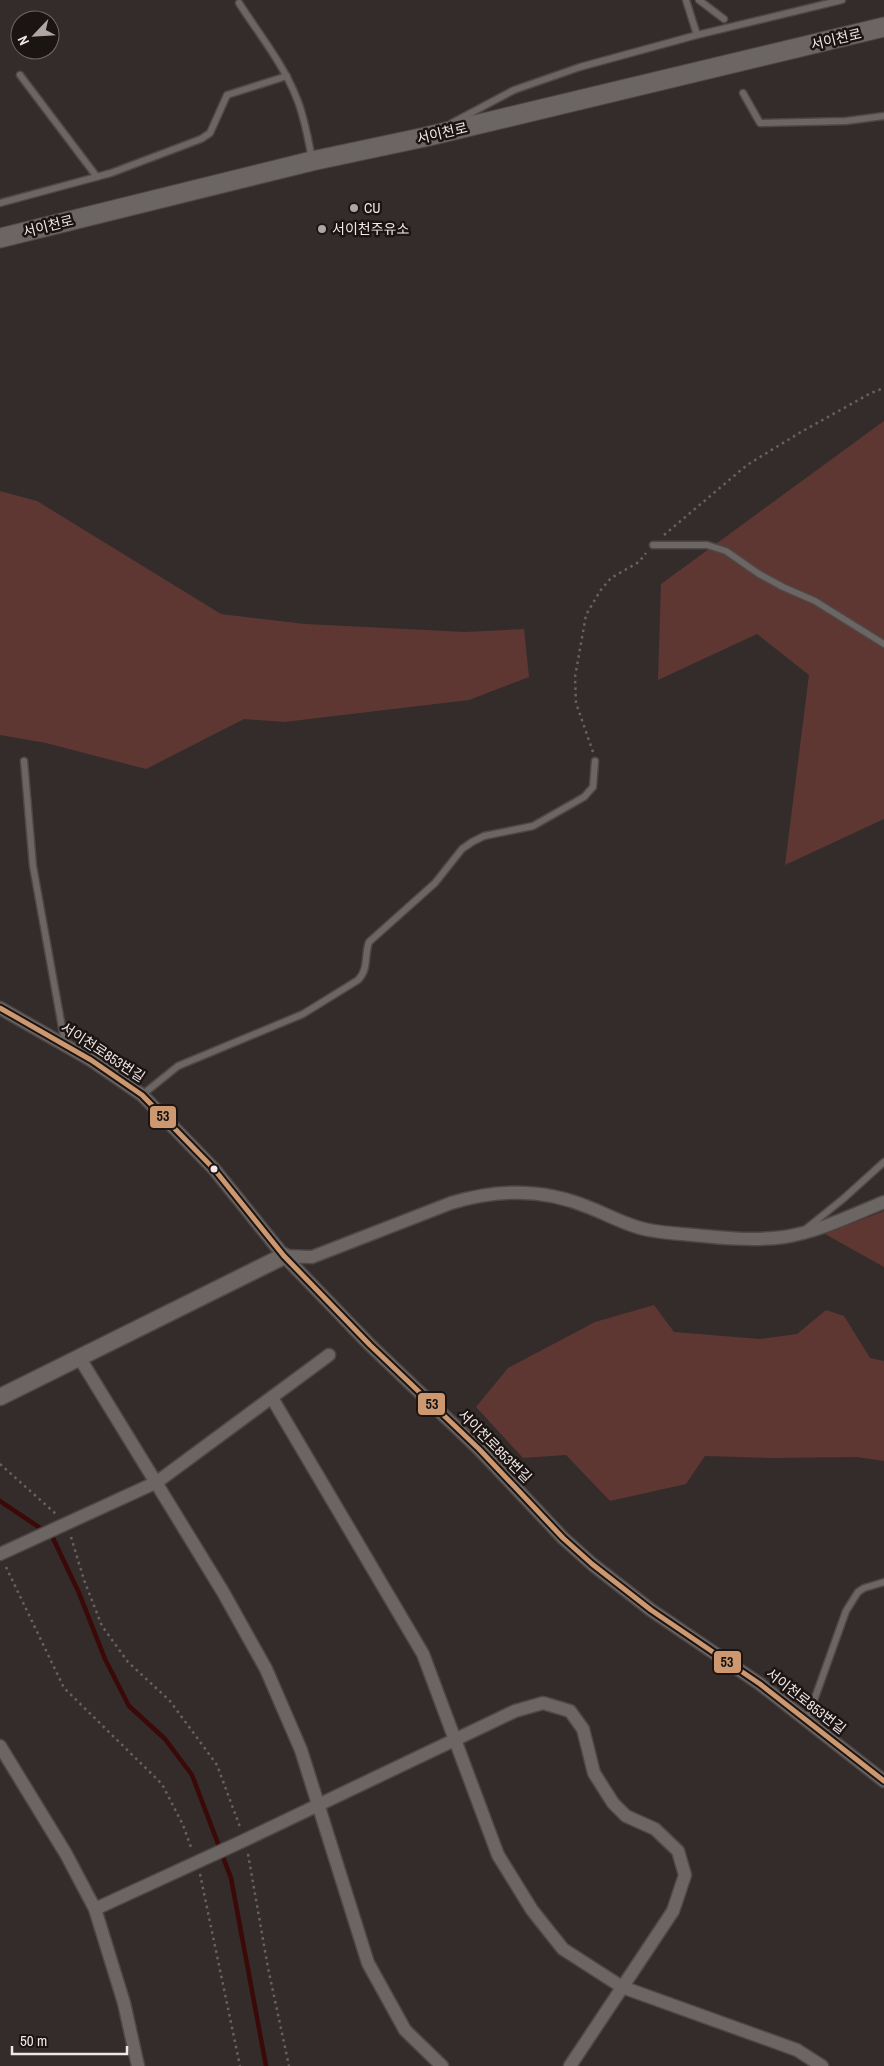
<svg xmlns="http://www.w3.org/2000/svg" width="884" height="2066" viewBox="0 0 884 2066" font-family="'Archivo Narrow','Noto Sans KR',sans-serif">
<style>
.green{fill:#5e3733}
.lines{fill:none;stroke-linecap:round;stroke-linejoin:round}
.stream{stroke:#3a0908;stroke-width:4.5}
.service-casing{stroke:#4e4746;stroke-width:9}
.minor-casing{stroke:#4e4746;stroke-width:15}
.tertiary-casing{stroke:#4e4746;stroke-width:19}
.secondary-casing{stroke:#4e4746;stroke-width:21}
.path{stroke:#676261;stroke-width:2.5;stroke-dasharray:2.5 4;stroke-linecap:butt}
.service{stroke:#6b6564;stroke-width:6}
.minor{stroke:#6b6564;stroke-width:12}
.tertiary{stroke:#6b6564;stroke-width:16}
.secondary{stroke:#6b6564;stroke-width:19}
.bus-1-casing{stroke:#1a1413;stroke-width:9}
.bus-1{stroke:#cd976f;stroke-width:5}
.poi-dot{fill:#afa6a4;stroke:#1a1413;stroke-width:2}
.bus-dot{fill:#f1e7e6;stroke:#1a1413;stroke-width:2}
.labels{text-anchor:middle;dominant-baseline:central;stroke-width:5;stroke-linejoin:round;paint-order:stroke}
.street-label{font-size:14px;fill:#f1e7e6;stroke:#1a1413}
.poi-label{font-size:14px;fill:#f1e7e6;stroke:#1a1413;text-anchor:start}
.line-badge{stroke:#1a1413;stroke-width:2}
.pale-badge-label{font-size:14px;text-anchor:middle;font-weight:bold;fill:#111}
</style>
<rect width="100%" height="100%" fill="#342c2a"/>
<!-- green -->
<path class="green" d="M884 421V819L785 865 809 675 757 634 658 680 661 584Z
M0 491 37 501 221 614 305 624 465 632 524 629 529 677 469 700 284 722 244 719 146 769 46 743 0 735Z
M884 1211V1267L825 1234Z
M654 1305 674 1332 760 1339 797 1334 826 1310 844 1316 870 1358 884 1361V1461L857 1457 768 1458 705 1456 686 1484 610 1501 566 1455 523 1458 476 1407 508 1368 595 1322Z"/>
<g class="lines">
<!-- stream -->
<path class="stream" d="M0 1501 52 1536 79 1593 105 1659 129 1706 165 1739 192 1775 231 1878 266 2066"/>
<defs>
<path id="service" d="M686 0 697 35
M699 0 724 19
M239 3C259 34 284 65 297 99 305 119 308 139 312 159
M20 75 97 177
M743 93 760 123 846 121 884 116
M452 123 514 90 580 67 697 35 842 0
M0 203 111 173 201 139 210 133 227 95 287 76
M653 545H707L726 551 759 574 783 587 815 601 884 644
M24 761 33 866 65 1044
M142 1095 178 1066 303 1014 358 980C369 969 364 956 369 942L435 883 462 849 472 842 484 836 533 826 584 797 593 787 595 761
M807 1228 843 1199 884 1162
M807 1720 846 1611 858 1592 864 1588 884 1582"/>
<path id="minor" d="M0 1008 91 1060 142 1095 214 1169 284 1256 370 1345 479 1449 563 1538 592 1564 651 1610 760 1684 884 1781
M284 1256 312 1257 451 1203C497 1189 543 1188 588 1207 604 1213 620 1222 637 1227 655 1233 675 1233 693 1235 722 1238 755 1241 784 1237 818 1232 852 1215 884 1202
M79 1357 223 1592 266 1669 301 1750 368 1963 405 2030 442 2066
M272 1398 423 1654 498 1855 532 1910 563 1949 622 1987 797 2050 822 2066
M0 1554 157 1482 329 1355
M0 1746 66 1854 95 1909 124 2003 138 2066
M95 1909 245 1840 515 1711 543 1703 570 1711 583 1729 594 1773 613 1803 626 1816 655 1829 678 1851 685 1875 673 1911 570 2066"/>
<path id="tertiary" d="M0 1397 284 1256"/>
<path id="secondary" d="M0 238 312 161 425 137 884 27"/>
</defs>
<!-- service casing -->
<use href="#service" class="service-casing"/>
<!-- minor casing -->
<use href="#minor" class="minor-casing"/>
<!-- tertiary casing -->
<use href="#tertiary" class="tertiary-casing"/>
<!-- secondary casing -->
<use href="#secondary" class="secondary-casing"/>
<!-- path -->
<path class="path" d="M664 535 747 465 801 432 871 393 884 388
M593 752 576 703 575 677 586 615 600 591 611 578 639 562 646 553
M0 1464 56 1514
M71 1537 84 1580 102 1626 128 1662 170 1701 217 1765 240 1827
M6 1567 64 1688 162 1784 183 1825 192 1850
M248 1854 268 1968 289 2066
M200 1874 240 2066"/>
<!-- service -->
<use href="#service" class="service"/>
<!-- minor -->
<use href="#minor" class="minor"/>
<!-- tertiary -->
<use href="#tertiary" class="tertiary"/>
<!-- secondary -->
<use href="#secondary" class="secondary"/>
<defs>
<path id="bus-1" d="M0 1008 91 1060 142 1095 214 1169 284 1256 370 1345 479 1449 563 1538 592 1564 651 1610 760 1684 884 1781"/>
</defs>
<!-- bus-1 casing -->
<use href="#bus-1" class="bus-1-casing"/>
<!-- bus-1 -->
<use href="#bus-1" class="bus-1"/>
</g>
<!-- markers -->
<g class="poi-dot">
<circle cx="354" cy="208" r="5"/>
<circle cx="322" cy="229" r="5"/>
</g>
<circle class="bus-dot" cx="214" cy="1169" r="4.5"/>
<g class="labels">
<!-- street labels -->
<g class="street-label">
<text transform="translate(836 39) rotate(-13)">서이천로</text>
<text transform="translate(442 133) rotate(-13)">서이천로</text>
<text transform="translate(48 226) rotate(-14)">서이천로</text>
<text transform="translate(103 1052) rotate(33)">서이천로853번길</text>
<text transform="translate(495 1446) rotate(45)">서이천로853번길</text>
<text transform="translate(806 1701) rotate(38)">서이천로853번길</text>
</g>
<!-- poi labels -->
<g class="poi-label">
<text x="364" y="208">CU</text>
<text x="332" y="229">서이천주유소</text>
</g>
</g>
<g class="line-badge">
<rect x="149" y="1105" width="28" height="24" rx="5" fill="#cd976f"/>
<rect x="417" y="1392" width="29" height="24" rx="5" fill="#cd976f"/>
<rect x="713" y="1650" width="29" height="24" rx="5" fill="#cd976f"/>
</g>
<g class="pale-badge-label">
<text x="163" y="1121">53</text>
<text x="432" y="1409">53</text>
<text x="727" y="1667">53</text>
</g>
<!-- north arrow -->
<g transform="translate(35 35) rotate(245)"><circle r="24" fill="#1a1413" stroke="#706867"/>
<path d="M0-4L9 19L0 12L-9 19Z" fill="#afa6a4"/>
<text y="-8" font-size="14" font-weight="bold" text-anchor="middle" fill="#f1e7e6">N</text>
</g>
<!-- scale -->
<path d="M12 2046v8h115v-8" fill="none" stroke="#f1e7e6" stroke-width="2.5"/>
<text x="20" y="2046" font-size="15" fill="#f1e7e6" stroke="#1a1413" stroke-width="4" paint-order="stroke">50 m</text>
</svg>
